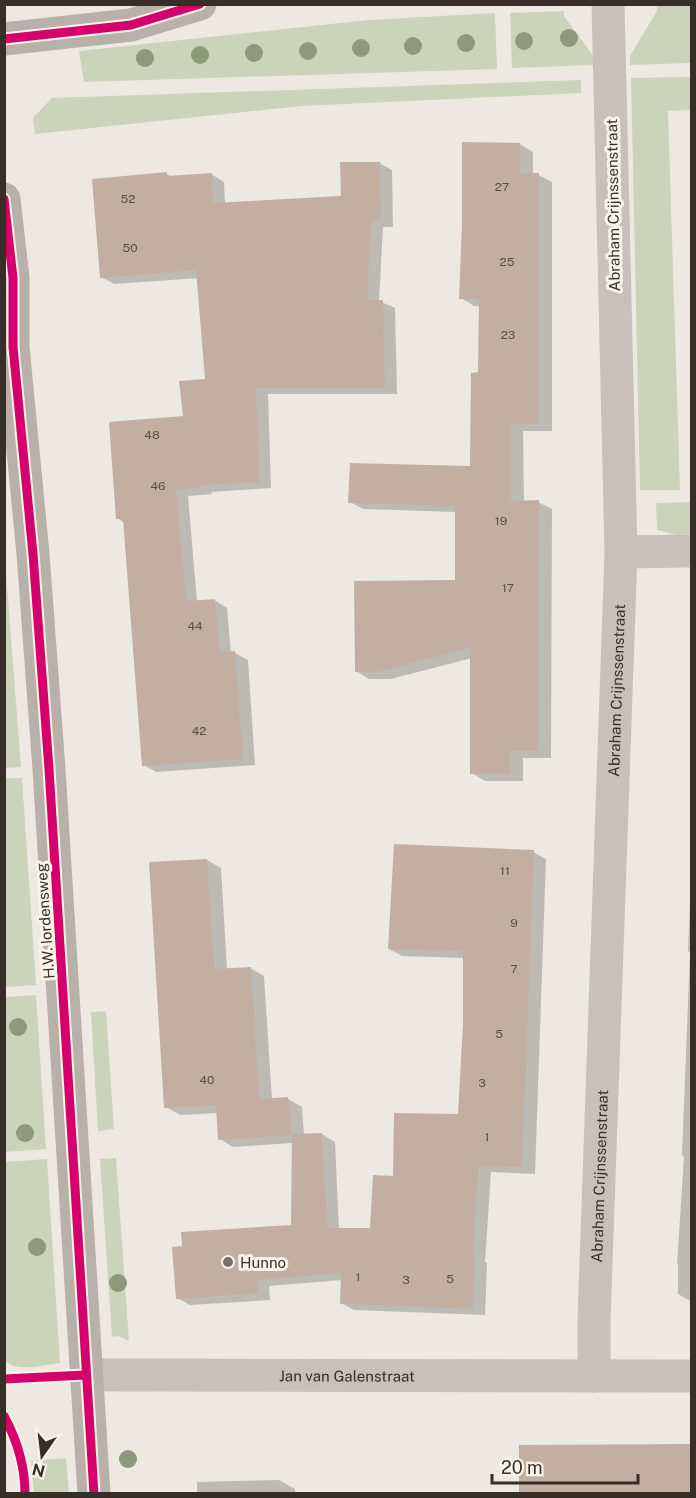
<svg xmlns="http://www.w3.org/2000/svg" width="696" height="1498" viewBox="0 0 696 1498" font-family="'Public Sans',sans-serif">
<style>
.green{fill:#cbd4ba}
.shadow{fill:#0003}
.building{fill:#c2afa2}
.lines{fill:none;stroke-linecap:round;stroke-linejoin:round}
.street{stroke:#c7c1b9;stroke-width:33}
.secondary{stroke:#b7b1aa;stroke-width:33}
.cycleway-casing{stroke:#faf4e8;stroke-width:13}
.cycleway{stroke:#d6006c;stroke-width:9}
.tree{fill:#8e997c}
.poi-dot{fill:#776f68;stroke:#faf4e8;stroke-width:2}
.labels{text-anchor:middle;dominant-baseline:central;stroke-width:6;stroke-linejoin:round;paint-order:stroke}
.number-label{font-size:12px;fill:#5a4e46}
.street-label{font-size:15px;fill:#372e27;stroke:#faf4e8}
.poi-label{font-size:15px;fill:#372e27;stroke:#faf4e8;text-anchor:start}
</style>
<rect width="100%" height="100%" fill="#ede9e1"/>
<!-- green -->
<path class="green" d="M691 5V63L630 65V56L657 11V6Z
M564 11V16L594 57V65L512 68 510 13Z
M495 13 497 69 84 82 79 51 368 20Z
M691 77V110L668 111 680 490H640L631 78Z
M581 80V93L302 106 35 134 33 118 52 98Z
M691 502V534L677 535 657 530 656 503Z
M4 547 21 767 5 768H4Z
M5 778H22L36 985 5 987Z
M36 995 46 1149 5 1152V997Z
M106 1011 114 1129 98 1131 91 1012Z
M116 1158 129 1341 118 1336 112 1337 100 1159Z
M47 1159 60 1363C44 1365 15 1373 5 1360V1162Z
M66 1458 69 1493H34L31 1461Z"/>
<!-- shadow -->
<path class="shadow" d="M520 144 533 152V175H539L552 182V431H523L524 502H538L552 509 551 758H523V781H485L472 773V658L391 679H369L356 671 457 581 456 512 363 509 350 502 471 468 480 374V306H474L461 298Z
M379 163 392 170 393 227H383L379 301 395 308 397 394H268L271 488 211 492 212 494 188 496 197 602 214 600 227 608 231 653H235L248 660 255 765 156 772 144 765 125 523 117 518 184 418 207 380 199 278 114 284 101 277 167 174 172 177 211 174 224 182 225 204 342 198Z
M692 850V1302L678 1294V1265L677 1264 684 1157 682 1155 690 952 688 951Z
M533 852 546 859 535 1174 491 1172 485 1262 487 1263 485 1315 354 1310 341 1303 342 1280 269 1286 270 1300 190 1305 177 1298 292 1226 293 1143 233 1147 220 1139 218 1113 180 1115 166 1107 207 860 221 868 227 969 250 968 264 976 272 1100 288 1099 302 1107 304 1135 322 1134 335 1142 339 1230H371L395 1177 460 1116 464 1023 465 958 402 956 389 949Z
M279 1480 295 1489V1494H197V1482Z"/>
<!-- building -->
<path class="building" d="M462 142 520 143V173H539V424H510L511 501 539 500 538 751H510V774H470V648L377 672H355L354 581 455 580V506L348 503 350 463 470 466 471 373 478 372 479 299H459L462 224Z
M340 162H380L381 221H371L367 300H383L385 388H256L259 482 200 485V488L176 490 186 601 215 599 220 652 235 651 243 759 142 766 123 519H116L109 422 183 416 179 381 205 379 196 270 100 278 92 179 167 172V176L212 173 213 203 341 196Z
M394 844 534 850 522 1167 478 1166 473 1254H475L473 1309 340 1304 341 1273 257 1280 258 1293 176 1299 172 1247 182 1246 181 1232 291 1225 292 1134 322 1133 327 1228H370L373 1175 393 1176 394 1113 458 1114 463 1023V951L388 949Z
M207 859 214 969 251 967 259 1099 288 1097 291 1135 218 1140 216 1105 164 1108 149 862Z
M692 1444V1494H519V1445Z"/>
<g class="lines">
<!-- street -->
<g class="street">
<path d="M621 552 692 551"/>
<path id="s1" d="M85 1375 692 1376"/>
<path id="s2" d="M594 1376V1320L621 552 608 4"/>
</g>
<!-- secondary -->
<path class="secondary" d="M4 39 131 25 200 4
M4 199 13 278V347L33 554 49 769 94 1494"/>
<defs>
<path id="cycleway" d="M4 39 131 25 200 4
M4 199 13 278V347L33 554 49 769 94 1494
M4 1379 85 1375
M4 1416C17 1440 25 1466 25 1494"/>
</defs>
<!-- cycleway casing -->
<use href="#cycleway" class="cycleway-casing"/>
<!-- cycleway -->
<use href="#cycleway" class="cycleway"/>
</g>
<!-- trees -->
<g class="tree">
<circle cx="569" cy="38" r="9"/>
<circle cx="524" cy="41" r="9"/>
<circle cx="466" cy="43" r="9"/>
<circle cx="413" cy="46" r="9"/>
<circle cx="361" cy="48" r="9"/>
<circle cx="308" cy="51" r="9"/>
<circle cx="254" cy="53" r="9"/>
<circle cx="200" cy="55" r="9"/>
<circle cx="145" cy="58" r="9"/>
<circle cx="18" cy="1027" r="9"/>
<circle cx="25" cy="1133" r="9"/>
<circle cx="37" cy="1247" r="9"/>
<circle cx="118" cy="1283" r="9"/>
<circle cx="128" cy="1459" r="9"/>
</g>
<!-- markers -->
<circle class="poi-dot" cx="228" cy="1262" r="6"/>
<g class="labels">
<!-- number labels -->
<g class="number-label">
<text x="502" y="187">27</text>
<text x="128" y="199">52</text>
<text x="130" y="248">50</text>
<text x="507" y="262">25</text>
<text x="508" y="335">23</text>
<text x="152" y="435">48</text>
<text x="158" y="486">46</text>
<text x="501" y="521">19</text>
<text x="508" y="588">17</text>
<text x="195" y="626">44</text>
<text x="199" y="731">42</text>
<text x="505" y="871">11</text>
<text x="514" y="923">9</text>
<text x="514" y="969">7</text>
<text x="499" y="1034">5</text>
<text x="207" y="1080">40</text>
<text x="482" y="1083">3</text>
<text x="487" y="1137">1</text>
<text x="358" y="1277">1</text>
<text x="450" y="1279">5</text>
<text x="406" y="1280">3</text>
</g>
<!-- street labels -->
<g class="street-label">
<text transform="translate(613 205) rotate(-91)">Abraham Crijnssenstraat</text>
<text stroke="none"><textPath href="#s2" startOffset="686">Abraham Crijnssenstraat</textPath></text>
<text transform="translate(45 921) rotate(-94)">H.W. Iordensweg</text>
<text stroke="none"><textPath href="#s2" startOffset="200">Abraham Crijnssenstraat</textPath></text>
<text stroke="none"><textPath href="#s1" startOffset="262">Jan van Galenstraat</textPath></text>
</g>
<!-- poi labels -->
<g class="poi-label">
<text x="240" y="1262">Hunno</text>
</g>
</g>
<!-- border -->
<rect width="696" height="1498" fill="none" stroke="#372e27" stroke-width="12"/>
<!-- north arrow -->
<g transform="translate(42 1456) rotate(194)" stroke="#faf4e8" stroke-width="4.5" paint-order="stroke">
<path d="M0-4.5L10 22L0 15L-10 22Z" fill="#372e27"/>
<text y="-9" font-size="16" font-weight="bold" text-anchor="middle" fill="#372e27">N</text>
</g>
<!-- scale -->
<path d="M492 1474v9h146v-9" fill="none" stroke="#372e27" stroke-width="3"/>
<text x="501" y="1474" font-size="18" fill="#372e27" stroke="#faf4e8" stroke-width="4.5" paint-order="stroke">20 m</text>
</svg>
